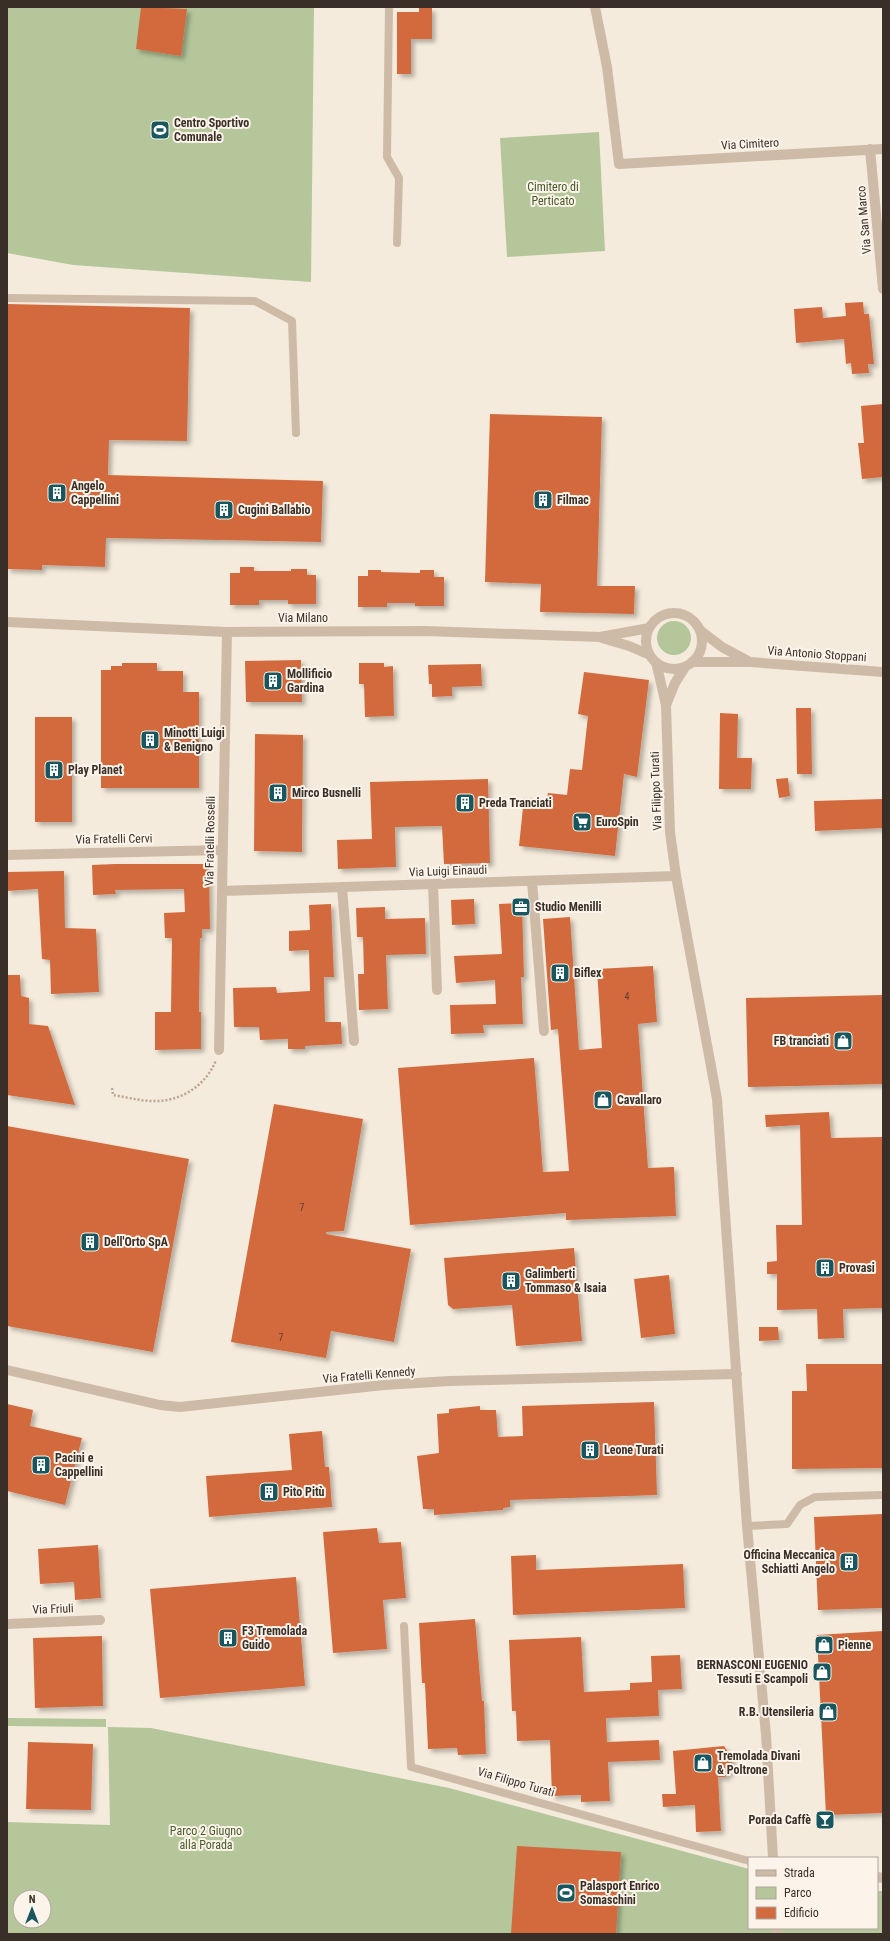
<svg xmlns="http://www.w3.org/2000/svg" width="890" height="1941" viewBox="0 0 890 1941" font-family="'Roboto Condensed',sans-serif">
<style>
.green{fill:#b4c69a;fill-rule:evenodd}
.building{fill:#d26b3d;filter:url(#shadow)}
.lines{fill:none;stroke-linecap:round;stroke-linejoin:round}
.path{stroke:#bba591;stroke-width:2.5;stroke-dasharray:2 2;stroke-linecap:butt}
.service{stroke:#cebba7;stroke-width:8}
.minor{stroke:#cebba7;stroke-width:10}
.tertiary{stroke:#cebba7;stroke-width:10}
.labels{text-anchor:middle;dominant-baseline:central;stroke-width:4;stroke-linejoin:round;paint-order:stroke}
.number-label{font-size:10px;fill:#603e2d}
.poi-label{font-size:12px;font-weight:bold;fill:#3a2f28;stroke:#fcf4ea;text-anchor:start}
.street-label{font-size:12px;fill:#3a2f28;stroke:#fcf4ea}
.park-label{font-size:12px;fill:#455b29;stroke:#fcf4ea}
</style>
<defs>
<filter id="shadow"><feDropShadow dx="3.5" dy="3.5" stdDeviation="2" flood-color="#0004"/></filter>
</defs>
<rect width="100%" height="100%" fill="#f5ebdc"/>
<!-- green -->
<path class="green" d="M7 7H314L311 282 73 265 7 253Z
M599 132 605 251 507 257 500 138Z
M657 638a17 17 0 1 1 34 0a17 17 0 1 1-34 0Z
M7 1718 106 1719V1727L7 1726Z
M108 1727 151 1728 449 1788 749 1869V1928H877V1891H883V1934H7V1822L110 1825ZM20 1897H44V1921H20Z"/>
<!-- building -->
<path class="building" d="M141 7 187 9 181 56 136 49Z
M419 8H432V39H411V74H397V12H419Z
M863 302 864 314H869L874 364H868L869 373 852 374 851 363 846 364 844 339 796 343 794 309 822 307 823 318 846 316 845 303Z
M7 304 190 308 187 441 109 440 108 475 323 481 321 542 106 538 105 567 42 565V570L7 569Z
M883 404V477L862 479 858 443H864L861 406Z
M490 414 602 417 597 586H635L634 614 540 612 541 584 485 582Z
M240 567H254V571H291V569H307V575H316V604H288V600H259V605H230V573H240Z
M368 570H381V572L420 573V570H434V577H444V606H415V603H387V607H358V576H368Z
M301 660 302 702H246L245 661Z
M122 663H157V671H183V692H199V788H101V670H111V666H122Z
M359 663H384V667L393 666 394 716 365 717 364 684H359Z
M481 664 482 686 452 687V696L432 697V684H429L428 665Z
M584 672 649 680 637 777 624 774 615 856 519 846 524 798 547 800 548 793 567 795 570 769 582 770 588 716 578 714Z
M796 708H811L812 774H797Z
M720 713 738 714 737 758H752L751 789H719Z
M35 717H72V822H35Z
M255 734 303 735 302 852 254 851Z
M788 778 790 796 779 798 776 779Z
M488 779 490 863 444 864 442 826 395 827 396 867 338 869 337 840 372 839 370 782Z
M883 799V828L815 831 814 801Z
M115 864H209L210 929H202V938H200L199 1012H201V1049L155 1050V1012H171L172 938H165L164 913 185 912 184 889 115 890 116 894 93 895 92 865Z
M64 871 65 928 96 929 99 992 51 994 50 960 42 959 38 889 7 891V872Z
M474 899 475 924 452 925 451 900Z
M522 903 524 977H521L523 1024 483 1025 484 1033 451 1034 450 1005 496 1004 495 980 456 983 454 956 502 954 499 904Z
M331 904 334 977H324L325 1022H341L342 1044 305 1046V1049H288V1039L260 1040 259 1027H234L233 988 276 987 277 993 310 991 309 950 289 951V931L310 930 309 905Z
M385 907V919L425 918 426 954 386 955 388 1009 359 1010 358 974H364L363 937H357L356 908Z
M570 917 579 1050 602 1048 597 969 653 966 657 1022 638 1024 648 1168 674 1167 676 1216 566 1220V1213L410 1225 398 1068 534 1058 543 1172 569 1171 558 1029 551 1030 543 919Z
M7 975H20L21 996 29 998V1024L48 1026 75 1105 7 1095Z
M883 995V1084L748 1087 746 998Z
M274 1104 363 1119 344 1231 326 1232V1234L411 1249 394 1342 331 1331 326 1358 231 1342Z
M829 1112 831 1138 883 1137V1308L843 1309 844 1338 818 1339 817 1309 777 1310V1274H767V1262L777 1261 776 1225H802L800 1125 766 1127 765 1115Z
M7 1126 189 1159 153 1352 7 1326Z
M574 1248 582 1341 516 1346 512 1305 453 1309 448 1305 444 1258Z
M669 1275 675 1334 641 1338 634 1279Z
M759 1327H778L779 1340 759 1341Z
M806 1364H883V1468L792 1469V1391H807Z
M654 1402 657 1495 510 1500V1507L503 1508V1510L434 1515V1509H423L417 1456 439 1453 437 1414 449 1413V1409L480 1406V1410H496L498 1437 523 1436 522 1406Z
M7 1404 33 1410 30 1426 82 1438 65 1505 7 1491Z
M322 1431 325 1467H329L332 1507 209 1517 206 1476 292 1470 289 1434Z
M883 1514V1608L818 1610 814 1517Z
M377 1528 379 1543 401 1542 406 1598 383 1600 387 1649 333 1653 323 1532Z
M98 1545 101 1598 75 1600 74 1582 40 1584 38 1549Z
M536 1555V1570L683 1564 685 1608 513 1615 511 1556Z
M296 1577 305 1686 160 1698 150 1589Z
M475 1619 482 1701H484L486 1754 458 1755 457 1748 428 1749 425 1683H422L419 1623Z
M883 1631V1813L826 1815 817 1635Z
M102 1636 103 1706 35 1708 33 1638Z
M581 1637 584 1692 630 1690V1683L652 1682 651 1656 680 1655 682 1689 658 1690 659 1716 606 1718 607 1742 659 1740 660 1760 608 1762 610 1801 581 1802V1795L552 1796 550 1740 517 1741 516 1711H512L509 1640Z
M28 1742 93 1744 91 1810 26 1809Z
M724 1746 732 1758 733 1768 725 1777H718L721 1831 696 1832 695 1805 663 1807 662 1794H676L673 1751Z
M517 1846 621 1852 616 1934H511Z"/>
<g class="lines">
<!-- path -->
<path class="path" d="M112 1088 113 1095C126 1097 140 1101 153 1101 180 1102 206 1086 216 1060"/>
<!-- service -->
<path class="service" d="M389 7 387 157 399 178 397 243
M7 298 255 301 292 321 296 433
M747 1526 787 1524 800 1505 815 1497 883 1495
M404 1626 411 1767 749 1861"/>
<!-- minor -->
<path class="minor" d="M595 7 607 67 619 164 883 149
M870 149 883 289
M701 631 722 647 748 661
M692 662H750L883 672
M7 855 222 850
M532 881 544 1031
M433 884 437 990
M342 887 354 1041
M222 891 676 876
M219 1050 227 632
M7 1370 160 1405 180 1407 384 1385 450 1381 737 1374
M7 1624 100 1620
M877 1877 883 1878"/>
<!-- tertiary -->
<path class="tertiary" d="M646 641a28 28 0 1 1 56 0a28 28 0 1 1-56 0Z
M7 622 227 632 425 631 600 637 649 628
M602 638 629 646 650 655
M656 662 666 705 670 832 676 876 717 1099 747 1526 766 1735 773 1858
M666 705 675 683 685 667
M777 1928V1934"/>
</g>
<!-- icons -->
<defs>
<symbol id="stadium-square" viewBox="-11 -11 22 22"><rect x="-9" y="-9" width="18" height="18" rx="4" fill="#195760" stroke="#fcf4ea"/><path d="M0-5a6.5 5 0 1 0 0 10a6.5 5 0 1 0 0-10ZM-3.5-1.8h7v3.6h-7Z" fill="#fff"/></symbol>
<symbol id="building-square" viewBox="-11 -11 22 22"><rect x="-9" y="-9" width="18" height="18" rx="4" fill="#195760" stroke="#fcf4ea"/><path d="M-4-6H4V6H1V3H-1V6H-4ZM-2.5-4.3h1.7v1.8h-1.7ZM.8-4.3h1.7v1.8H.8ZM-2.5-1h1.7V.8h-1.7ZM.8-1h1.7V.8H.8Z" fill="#fff"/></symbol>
<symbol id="supermarket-square" viewBox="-11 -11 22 22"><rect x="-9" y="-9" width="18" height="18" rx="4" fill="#195760" stroke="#fcf4ea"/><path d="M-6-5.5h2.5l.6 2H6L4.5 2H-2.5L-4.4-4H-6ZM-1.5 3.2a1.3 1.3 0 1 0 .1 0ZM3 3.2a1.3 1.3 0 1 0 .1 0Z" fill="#fff"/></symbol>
<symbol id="office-square" viewBox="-11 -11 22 22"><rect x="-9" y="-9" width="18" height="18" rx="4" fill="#195760" stroke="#fcf4ea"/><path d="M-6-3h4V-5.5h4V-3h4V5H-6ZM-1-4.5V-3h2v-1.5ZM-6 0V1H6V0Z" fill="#fff"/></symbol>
<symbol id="shop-square" viewBox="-11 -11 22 22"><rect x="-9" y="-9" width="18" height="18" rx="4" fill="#195760" stroke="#fcf4ea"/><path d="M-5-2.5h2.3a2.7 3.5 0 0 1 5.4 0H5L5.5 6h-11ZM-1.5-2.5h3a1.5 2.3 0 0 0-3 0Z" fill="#fff"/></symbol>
<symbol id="bar-square" viewBox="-11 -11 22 22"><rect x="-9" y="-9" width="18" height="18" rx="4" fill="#195760" stroke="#fcf4ea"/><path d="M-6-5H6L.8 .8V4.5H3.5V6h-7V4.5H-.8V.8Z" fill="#fff"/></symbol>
</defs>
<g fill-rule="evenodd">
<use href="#stadium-square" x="149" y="119" width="22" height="22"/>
<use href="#building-square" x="46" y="482" width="22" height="22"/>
<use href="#building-square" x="532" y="489" width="22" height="22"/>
<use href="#building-square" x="213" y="499" width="22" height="22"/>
<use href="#building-square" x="262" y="670" width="22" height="22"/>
<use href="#building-square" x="139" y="729" width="22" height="22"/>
<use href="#building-square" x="43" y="759" width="22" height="22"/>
<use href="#building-square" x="267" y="782" width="22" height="22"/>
<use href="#building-square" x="454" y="792" width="22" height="22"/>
<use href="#supermarket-square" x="571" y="811" width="22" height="22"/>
<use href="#office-square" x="510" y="896" width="22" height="22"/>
<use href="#building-square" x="549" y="962" width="22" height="22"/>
<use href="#shop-square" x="832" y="1030" width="22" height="22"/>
<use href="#shop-square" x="592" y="1089" width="22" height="22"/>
<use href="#building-square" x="79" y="1231" width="22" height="22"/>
<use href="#building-square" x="814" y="1257" width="22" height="22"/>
<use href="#building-square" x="500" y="1270" width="22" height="22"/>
<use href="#building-square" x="579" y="1439" width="22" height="22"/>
<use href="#building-square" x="30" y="1454" width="22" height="22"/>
<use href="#building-square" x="258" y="1481" width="22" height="22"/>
<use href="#building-square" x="838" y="1551" width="22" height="22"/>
<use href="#building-square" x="217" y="1627" width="22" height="22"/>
<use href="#shop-square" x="813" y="1634" width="22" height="22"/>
<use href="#shop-square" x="811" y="1661" width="22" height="22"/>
<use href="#shop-square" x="817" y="1701" width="22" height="22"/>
<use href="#shop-square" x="692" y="1752" width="22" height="22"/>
<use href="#bar-square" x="814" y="1809" width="22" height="22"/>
<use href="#stadium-square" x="555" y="1882" width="22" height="22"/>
</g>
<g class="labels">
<!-- number labels -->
<g class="number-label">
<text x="627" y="996">4</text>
<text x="302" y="1207">7</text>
<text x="281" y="1337">7</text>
</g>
<!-- poi labels -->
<g class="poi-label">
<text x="174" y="123">Centro Sportivo<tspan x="174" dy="14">Comunale</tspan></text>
<text x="71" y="486">Angelo<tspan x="71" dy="14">Cappellini</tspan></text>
<text x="557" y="500">Filmac</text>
<text x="238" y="510">Cugini Ballabio</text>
<text x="287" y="674">Mollificio<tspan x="287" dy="14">Gardina</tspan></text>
<text x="164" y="733">Minotti Luigi<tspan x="164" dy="14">&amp; Benigno</tspan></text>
<text x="68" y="770">Play Planet</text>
<text x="292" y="793">Mirco Busnelli</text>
<text x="479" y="803">Preda Tranciati</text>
<text x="596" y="822">EuroSpin</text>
<text x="535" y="907">Studio Menilli</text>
<text x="574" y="973">Biflex</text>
<text x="829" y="1041" text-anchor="end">FB tranciati</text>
<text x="617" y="1100">Cavallaro</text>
<text x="104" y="1242">Dell'Orto SpA</text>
<text x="839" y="1268">Provasi</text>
<text x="525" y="1274">Galimberti<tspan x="525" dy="14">Tommaso &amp; Isaia</tspan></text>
<text x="604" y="1450">Leone Turati</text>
<text x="55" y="1458">Pacini e<tspan x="55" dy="14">Cappellini</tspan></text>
<text x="283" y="1492">Pito Pitù</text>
<text x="835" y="1555" text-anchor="end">Officina Meccanica<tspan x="835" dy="14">Schiatti Angelo</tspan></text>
<text x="242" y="1631">F3 Tremolada<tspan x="242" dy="14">Guido</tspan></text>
<text x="838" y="1645">Pienne</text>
<text x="808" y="1665" text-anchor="end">BERNASCONI EUGENIO<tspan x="808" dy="14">Tessuti E Scampoli</tspan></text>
<text x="814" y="1712" text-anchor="end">R.B. Utensileria</text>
<text x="717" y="1756">Tremolada Divani<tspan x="717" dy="14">&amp; Poltrone</tspan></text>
<text x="811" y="1820" text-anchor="end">Porada Caffè</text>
<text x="580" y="1886">Palasport Enrico<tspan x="580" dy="14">Somaschini</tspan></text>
</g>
<!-- street labels -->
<g class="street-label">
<text transform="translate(750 144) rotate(-3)">Via Cimitero</text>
<text transform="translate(864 220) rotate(-95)">Via San Marco</text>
<text x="303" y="618">Via Milano</text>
<text transform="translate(817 654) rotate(4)">Via Antonio Stoppani</text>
<text transform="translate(656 791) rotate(-92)">Via Filippo Turati</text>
<text transform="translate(114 839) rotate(-1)">Via Fratelli Cervi</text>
<text transform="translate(210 841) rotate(-89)">Via Fratelli Rosselli</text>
<text transform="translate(448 871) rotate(-2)">Via Luigi Einaudi</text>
<text transform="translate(369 1375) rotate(-5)">Via Fratelli Kennedy</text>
<text transform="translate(53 1609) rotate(-2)">Via Friuli</text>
<text transform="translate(516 1782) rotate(16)">Via Filippo Turati</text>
</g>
<!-- park labels -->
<g class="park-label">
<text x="553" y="187">Cimitero di<tspan x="553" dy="14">Perticato</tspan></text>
<text x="206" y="1831">Parco 2 Giugno<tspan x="206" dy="14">alla Porada</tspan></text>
</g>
</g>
<!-- border -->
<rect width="890" height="1941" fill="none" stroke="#3a2f28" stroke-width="16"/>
<!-- legend -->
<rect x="748" y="1857" width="130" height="72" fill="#fcf4ea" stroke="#aea59c"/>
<rect x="756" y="1870" width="20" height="6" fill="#cebba7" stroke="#aea59c"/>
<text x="784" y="1877" font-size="12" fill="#3a2f28">Strada</text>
<rect x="756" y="1887" width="20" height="12" fill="#b4c69a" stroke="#aea59c"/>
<text x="784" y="1897" font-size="12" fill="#3a2f28">Parco</text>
<rect x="756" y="1907" width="20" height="12" fill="#d26b3d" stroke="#aea59c"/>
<text x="784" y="1917" font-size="12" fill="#3a2f28">Edificio</text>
<!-- north arrow -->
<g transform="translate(32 1909)"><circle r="19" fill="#fcf4ea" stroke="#aea59c"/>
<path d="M0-3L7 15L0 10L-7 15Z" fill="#195760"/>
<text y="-6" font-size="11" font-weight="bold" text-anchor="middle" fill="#3a2f28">N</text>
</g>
</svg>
